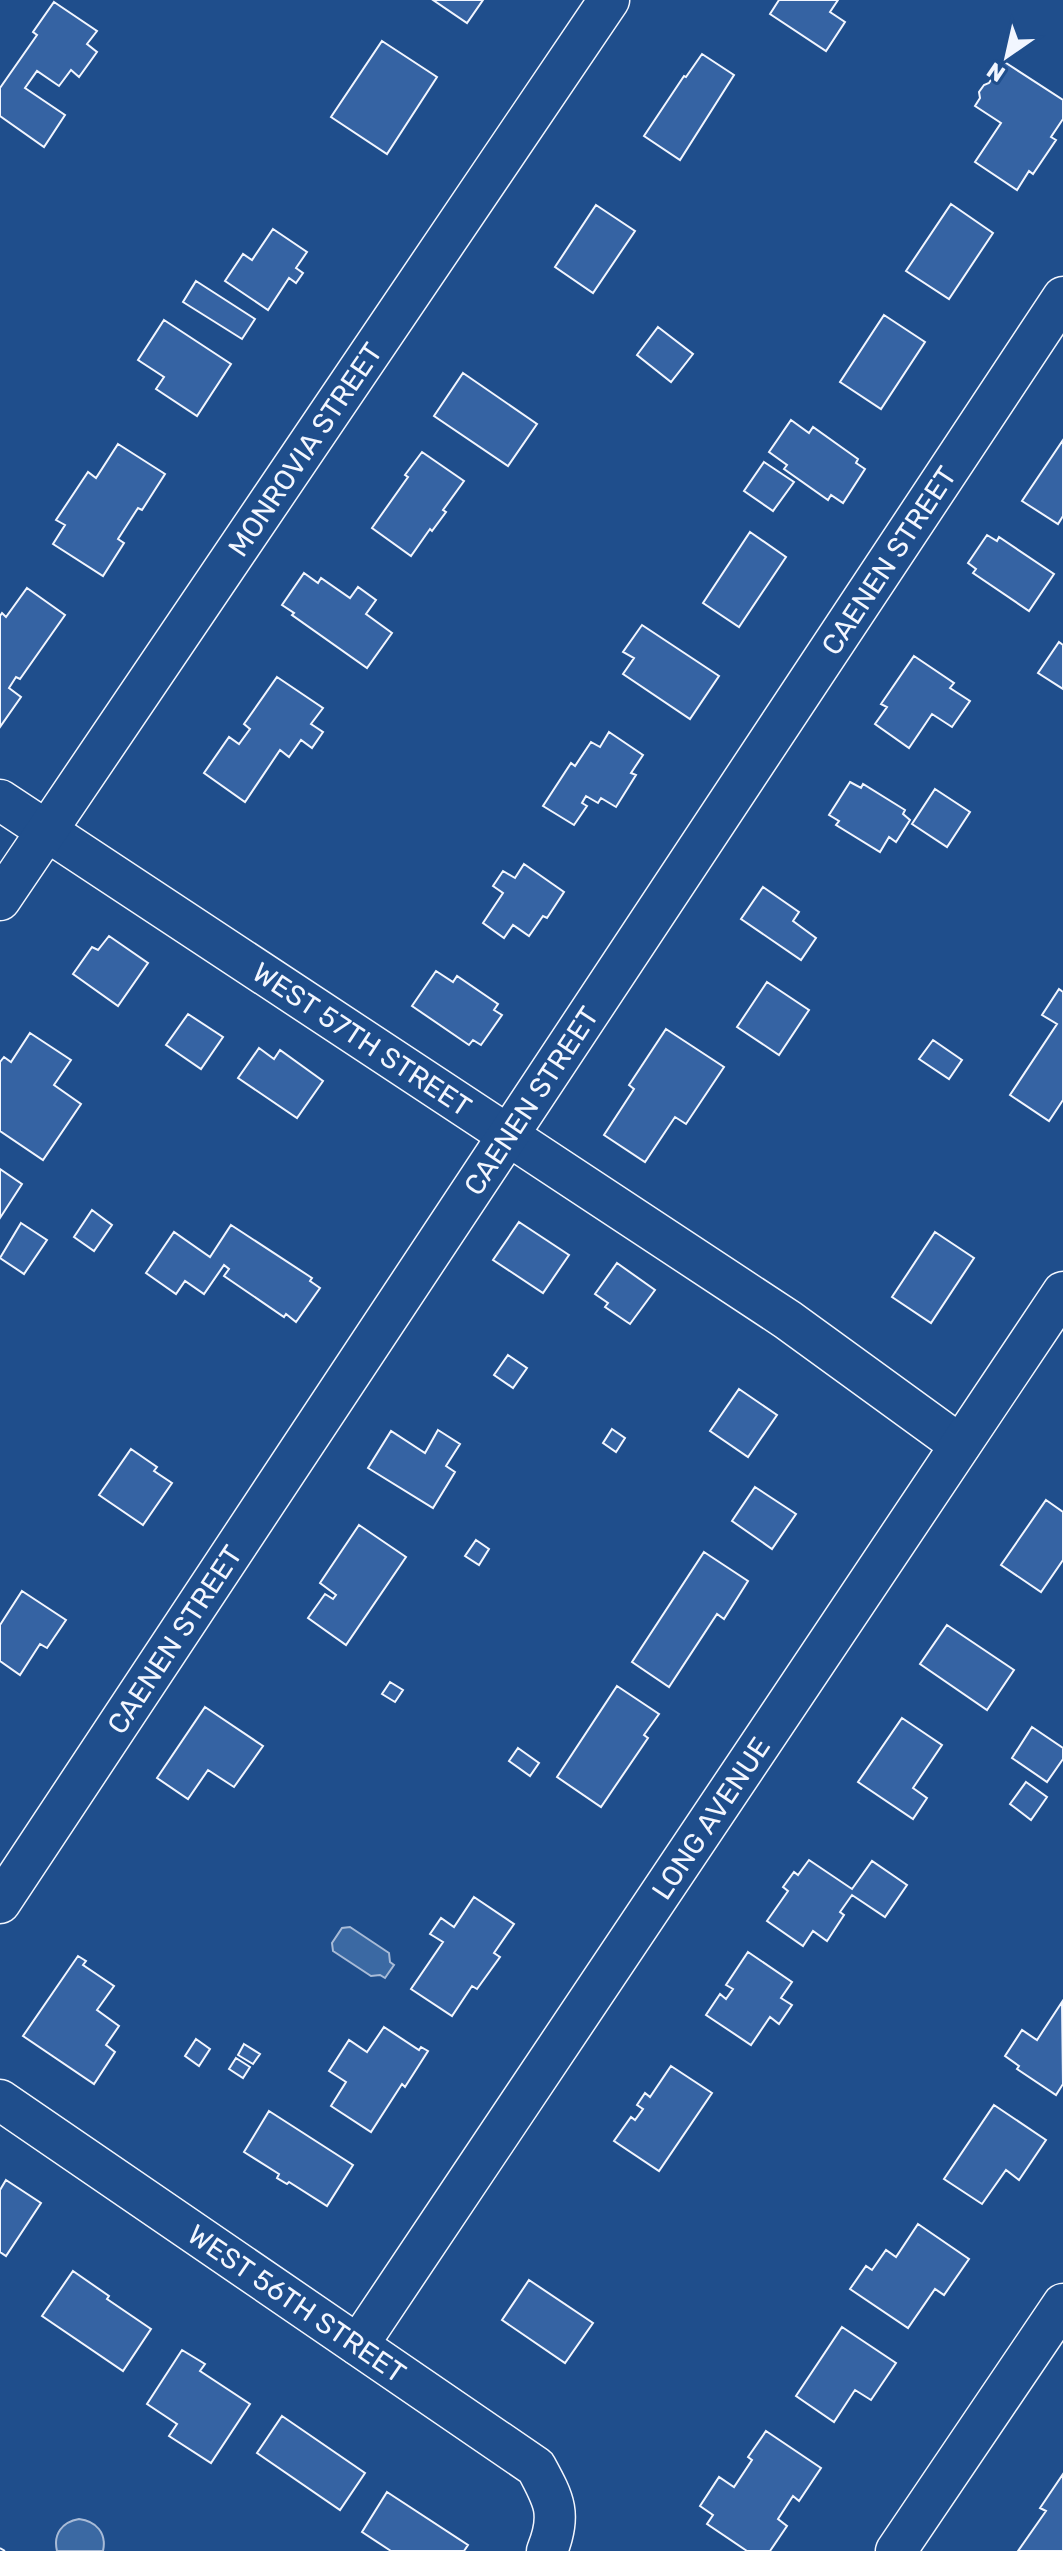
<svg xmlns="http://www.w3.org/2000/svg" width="1063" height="2551" viewBox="0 0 1063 2551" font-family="Rubik,sans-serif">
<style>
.water{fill:#3b69a3;stroke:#a8bbd7;stroke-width:2}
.building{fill:#3563a3;stroke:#f2f6ff;stroke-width:2}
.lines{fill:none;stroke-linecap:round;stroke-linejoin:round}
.minor-casing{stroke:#f2f6ff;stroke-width:43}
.minor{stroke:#1f4e8c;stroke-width:40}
.fence{stroke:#f2f6ff;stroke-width:2;stroke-dasharray:10 4;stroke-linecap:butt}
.labels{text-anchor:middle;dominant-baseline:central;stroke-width:6;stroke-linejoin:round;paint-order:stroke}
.street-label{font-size:28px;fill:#f2f6ff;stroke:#1f4e8c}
</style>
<rect width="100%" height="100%" fill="#1f4e8c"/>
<!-- water -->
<path class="water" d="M350 1927 389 1953 390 1962 394 1965 385 1978 380 1975 371 1976 333 1951 332 1943 342 1928Z
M79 2519C96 2521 107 2533 103 2551H57C53 2534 62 2522 79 2519Z"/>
<!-- building -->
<path class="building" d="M433 0H483L467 23Z
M779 0H838L830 12 845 22 826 51 770 14Z
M54 2 97 31 87 44 97 52 79 77 71 70 59 86 37 71 25 88 65 115 44 147 0 116V88L37 35 33 32Z
M382 41 437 77 387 154 331 117Z
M702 54 734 75 680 160 644 136 684 76 686 77Z
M1003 61 1063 100V119L1051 137 1056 140 1033 174 1029 171 1017 190 975 162 1001 123 975 106 980 98 979 92 984 85 989 83Z
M951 204 993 233 949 299 906 271Z
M596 205 635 231 593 293 555 267Z
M273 229 307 252 296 268 303 273 296 283 289 278 268 310 225 281 243 254 252 260Z
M196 281 255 319 242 339 183 302Z
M884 315 925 342 881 409 840 382Z
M164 320 231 364 197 416 156 389 164 377 138 360Z
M658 327 693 354 671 382 637 355Z
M463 373 537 424 508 466 434 416Z
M791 420 809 433 813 427 858 459 856 463 865 469 843 503 831 495 828 500 784 469 787 465 769 452Z
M1063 440V516L1058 524 1022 501Z
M118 444 165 474 142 510 138 508 118 539 124 543 103 576 53 544 65 525 56 520 88 472 96 478Z
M422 452 464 481 443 510 446 512 432 531 430 529 411 556 372 528 408 477 405 475Z
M764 462 794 482 773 511 744 491Z
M750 532 786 557 739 627 703 603Z
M987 535 997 541 999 537 1054 574 1029 611 973 573 976 569 968 563Z
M304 573 318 583 321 578 350 598 358 587 376 600 366 614 392 633 367 668 292 615 294 613 282 605Z
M27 588 65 615 20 679 16 677 9 688 21 697 0 727V616L2 613 6 617Z
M642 625 719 676 690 719 623 674 634 658 623 652Z
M1059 642 1063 645V689L1038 673Z
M914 656 954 683 950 688 970 701 952 727 932 714 909 748 875 724 887 707 881 704Z
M277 677 323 708 311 724 323 732 312 748 301 740 289 757 280 750 245 802 204 773 229 737 239 744 250 729 244 724Z
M609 732 643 755 631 773 636 775 616 807 601 798 598 803 586 796 582 803 587 806 574 825 543 806 571 763 575 766 591 742 600 747Z
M850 782 861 788 863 784 905 810 903 814 910 820 896 842 889 837 880 852 836 825 839 821 829 815Z
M935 789 970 812 947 847 912 824Z
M524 864 564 892 547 918 543 916 529 936 513 925 504 938 483 923 503 893 493 886 503 871 515 878Z
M763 887 799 912 793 921 816 938 801 960 741 919Z
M109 936 148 963 118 1006 73 974 92 947 98 950Z
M436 971 453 982 457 976 498 1004 494 1010 502 1015 481 1045 473 1040 469 1045 412 1006Z
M767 982 809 1010 779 1055 737 1027Z
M1059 989 1063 992V1100L1049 1121 1010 1095 1057 1024 1042 1015Z
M188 1014 223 1037 201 1069 166 1045Z
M666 1029 724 1067 686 1124 675 1117 645 1162 604 1135 634 1089 629 1085Z
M30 1033 71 1060 54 1085 81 1104 43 1160 0 1131V1062L4 1057 11 1062Z
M933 1040 962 1060 949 1079 919 1059Z
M259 1048 274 1059 280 1050 323 1081 297 1118 238 1078Z
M0 1169 22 1184 0 1218Z
M92 1210 112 1225 94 1251 74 1237Z
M519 1222 569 1255 543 1293 493 1260Z
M21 1223 47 1240 24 1274 0 1258Z
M231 1225 312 1278 310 1281 320 1288 296 1322 286 1314 284 1317 224 1276 229 1269 224 1265 204 1294 185 1281 176 1294 146 1273 174 1232 210 1257Z
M935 1232 974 1258 931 1323 892 1297Z
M617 1263 655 1290 630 1324 605 1307 608 1303 595 1294Z
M508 1355 527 1368 513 1388 494 1375Z
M739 1389 777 1415 748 1457 710 1431Z
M612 1429 625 1438 616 1452 603 1443Z
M438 1430 460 1444 446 1466 455 1472 433 1508 368 1468 391 1431 425 1453Z
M131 1449 157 1467 154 1471 172 1483 143 1525 99 1495Z
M755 1487 796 1514 772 1549 732 1521Z
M1046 1500 1063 1512V1560L1041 1592 1001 1565Z
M359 1525 406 1557 346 1645 308 1618 325 1594 333 1599 336 1595 320 1583Z
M476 1540 489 1549 479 1565 465 1556Z
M704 1552 748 1581 724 1619 717 1614 669 1687 632 1662Z
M22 1591 66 1620 47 1648 40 1644 20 1675 0 1661V1625Z
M947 1625 1014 1670 987 1710 920 1664Z
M390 1682 403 1690 395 1702 382 1694Z
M617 1686 659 1714 644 1735 648 1738 601 1807 557 1777Z
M205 1707 263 1746 234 1787 208 1770 188 1799 157 1778Z
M902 1718 942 1745 913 1788 927 1798 913 1819 858 1782Z
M1032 1727 1063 1748V1759L1047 1782 1012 1758Z
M518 1748 539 1763 530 1776 509 1761Z
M1026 1782 1047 1797 1031 1820 1010 1804Z
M809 1860 852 1889 872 1861 907 1885 885 1917 852 1895 840 1912 844 1915 827 1941 813 1931 803 1946 767 1921 788 1891 783 1887 794 1872 798 1875Z
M474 1897 514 1924 494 1953 500 1957 477 1989 472 1986 452 2016 411 1989 443 1942 430 1934 441 1918 454 1927Z
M748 1952 792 1982 781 1998 792 2005 779 2024 770 2017 751 2045 706 2015 720 1994 726 1999 733 1989 726 1985Z
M78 1956 86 1961 83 1965 114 1986 97 2010 119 2026 106 2045 115 2052 94 2084 23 2036Z
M1062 2002 1063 2084 1056 2095 1017 2069 1019 2066 1005 2056 1022 2030 1037 2040Z
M384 2027 419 2050 421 2047 428 2051 405 2087 402 2084 371 2132 331 2106 346 2082 329 2071 349 2040 367 2052Z
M196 2039 210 2049 199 2066 185 2056Z
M244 2044 260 2054 253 2064 238 2055Z
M236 2058 250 2067 243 2078 229 2069Z
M671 2066 712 2093 659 2171 614 2141 631 2117 635 2120 643 2109 637 2105 645 2093 650 2097Z
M994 2105 1046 2140 1019 2180 1006 2170 982 2204 944 2179Z
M269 2111 353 2165 327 2206 289 2182 287 2184 277 2178 279 2174 244 2152Z
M6 2180 41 2203 6 2256 0 2252V2190Z
M918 2224 969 2259 944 2295 935 2289 908 2328 850 2289 866 2266 872 2270 886 2250 896 2257Z
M73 2271 109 2296 107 2299 151 2329 123 2371 42 2316Z
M529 2280 593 2323 565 2363 502 2320Z
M842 2327 896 2363 871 2400 855 2390 834 2422 796 2396Z
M182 2350 205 2364 200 2371 250 2404 211 2463 169 2436 177 2424 147 2404Z
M282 2416 365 2473 340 2510 257 2453Z
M766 2431 821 2468 799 2501 793 2496 778 2519 787 2526 770 2551H747L707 2524 713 2515 700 2506 719 2477 734 2487 752 2460 748 2457Z
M1063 2474V2551H1018L1046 2511 1040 2508Z
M387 2492 468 2545 464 2551H391L362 2532Z"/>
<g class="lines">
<defs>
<g id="minor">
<path id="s1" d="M0 800 788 1320 960 1445"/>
<path id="s2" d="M0 900 609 0"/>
<path id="s3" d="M0 1903 1063 297"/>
<path id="s4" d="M0 2100 536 2467C554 2500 562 2514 547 2551"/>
<path id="s5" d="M358 2345 1063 1292"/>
<path d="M896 2551 1063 2304"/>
</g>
</defs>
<!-- minor casing -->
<use href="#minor" class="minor-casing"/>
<!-- minor -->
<use href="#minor" class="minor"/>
<!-- fence -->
<path class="fence" d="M0 2548 5 2551"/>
</g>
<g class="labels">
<!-- street labels -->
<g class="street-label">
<text stroke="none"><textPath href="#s2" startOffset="544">MONROVIA STREET</textPath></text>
<text stroke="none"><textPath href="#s3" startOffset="1610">CAENEN STREET</textPath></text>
<text stroke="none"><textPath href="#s1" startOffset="434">WEST 57TH STREET</textPath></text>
<text stroke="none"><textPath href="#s3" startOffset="962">CAENEN STREET</textPath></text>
<text stroke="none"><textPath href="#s3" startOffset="316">CAENEN STREET</textPath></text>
<text stroke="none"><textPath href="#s5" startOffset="634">LONG AVENUE</textPath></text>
<text stroke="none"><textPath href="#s4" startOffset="360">WEST 56TH STREET</textPath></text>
</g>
</g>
<!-- north arrow -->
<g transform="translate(1007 56) rotate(214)" stroke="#1f4e8c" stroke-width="6" paint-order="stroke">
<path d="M0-6L14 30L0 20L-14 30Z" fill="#f2f6ff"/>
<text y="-12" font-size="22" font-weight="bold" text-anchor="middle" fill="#f2f6ff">N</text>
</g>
</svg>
